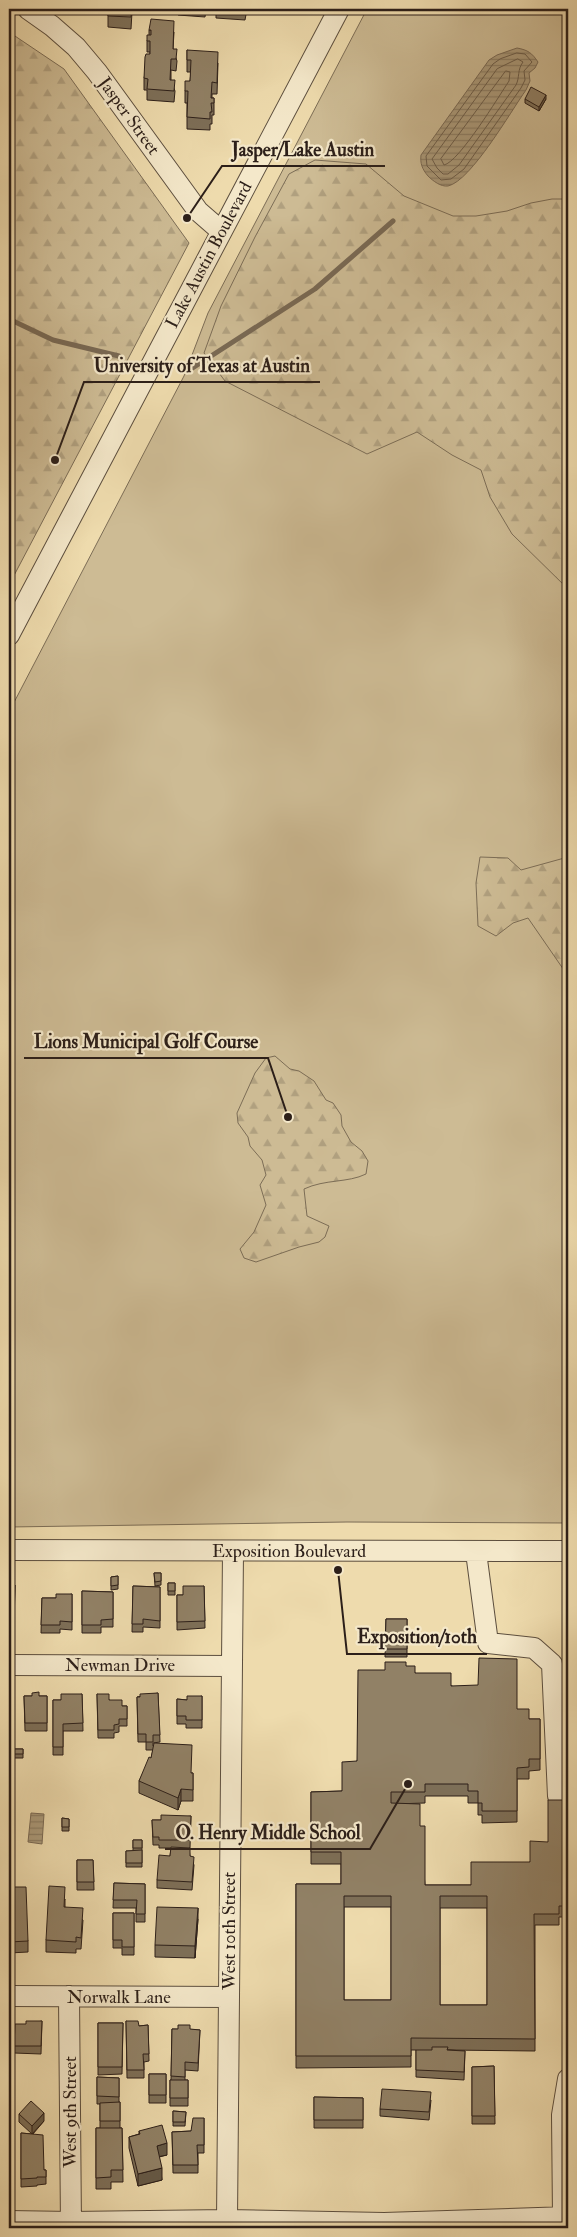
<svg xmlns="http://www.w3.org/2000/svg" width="577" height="2237" viewBox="0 0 577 2237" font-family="'IM FELL Double Pica',serif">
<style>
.green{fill:#cdbb94;stroke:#7c6d56}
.forest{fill:url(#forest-firs);stroke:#7c6d56}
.water{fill:url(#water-rules);stroke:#796954}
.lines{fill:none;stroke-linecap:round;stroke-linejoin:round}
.shore{stroke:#6c5d4a;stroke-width:1}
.stream{stroke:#796954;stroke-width:5}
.minor-casing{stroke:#5c4e3e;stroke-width:22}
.minor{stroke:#f4e8ca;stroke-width:20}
.wall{fill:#7d6f58;stroke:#2c1f19;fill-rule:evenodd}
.shaded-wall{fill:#665a47;stroke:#2c1f19}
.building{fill:#918166;stroke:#2c1f19;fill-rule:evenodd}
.labels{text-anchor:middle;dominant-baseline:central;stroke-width:4.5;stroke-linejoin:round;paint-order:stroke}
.street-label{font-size:18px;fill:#2c1f19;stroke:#f4e8ca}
.leader{fill:none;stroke:#2c1f19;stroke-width:2}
.callout-dot{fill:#2c1f19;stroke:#f4e8ca;stroke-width:2}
.callout-label{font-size:19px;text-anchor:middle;font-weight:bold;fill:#2c1f19;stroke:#f4e8ca;stroke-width:4.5;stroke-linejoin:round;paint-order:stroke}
</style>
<defs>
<pattern id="forest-firs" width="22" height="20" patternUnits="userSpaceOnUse" patternTransform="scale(1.25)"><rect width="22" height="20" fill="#cdbb94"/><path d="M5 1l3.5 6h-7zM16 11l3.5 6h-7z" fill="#b0a07f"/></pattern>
<pattern id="water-rules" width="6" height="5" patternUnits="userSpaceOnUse" patternTransform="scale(1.25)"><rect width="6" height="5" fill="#ac9b7b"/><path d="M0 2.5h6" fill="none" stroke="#8c7e64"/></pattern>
</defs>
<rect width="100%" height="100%" fill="#eedbad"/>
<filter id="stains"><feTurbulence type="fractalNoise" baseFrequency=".004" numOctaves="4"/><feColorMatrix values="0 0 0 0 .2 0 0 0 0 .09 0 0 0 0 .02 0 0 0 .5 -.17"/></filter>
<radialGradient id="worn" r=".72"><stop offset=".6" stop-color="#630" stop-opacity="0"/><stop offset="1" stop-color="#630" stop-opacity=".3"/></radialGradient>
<!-- green -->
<path class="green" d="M367 9H568V1523L347 1522 9 1527V712L184 376 208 313Z"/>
<!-- forest -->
<path class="forest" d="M9 32 64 69 189 243 9 585Z
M315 160 366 164 404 196 453 216H476L507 211 531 203 552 199H568V589L512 534 490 497 481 470 452 455 417 432 367 454 225 381 204 353 221 306 255 237 289 174Z
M480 857 508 858 521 870 568 857V976L528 918 513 923 496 936 478 926 476 883Z
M275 1056 290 1069 299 1071 314 1081 326 1100 333 1103 341 1115 342 1126 351 1142 362 1151 368 1161 366 1174C348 1183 325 1179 304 1189L307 1216 329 1226 325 1237 319 1242 299 1247 256 1262 244 1258 240 1249 254 1232 266 1205 260 1185 266 1175 262 1160 250 1146 248 1137 238 1123 237 1113 255 1073 266 1058Z"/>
<!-- water -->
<path class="water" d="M517 48C528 50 532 53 538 62L535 68 529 73 530 81 526 90C511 111 471 181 448 186 441 187 433 181 428 176 422 169 420 163 421 155L489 60 497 55Z
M31 1813 44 1814 42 1844 28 1842Z"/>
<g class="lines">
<!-- shore -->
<path class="shore" d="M517 53 525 54 532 62 524 71 525 80 521 88 464 169 451 179 441 180 427 166 426 156 493 64 500 59Z
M518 59 523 62C517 70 520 77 516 85L459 165 448 174H443L437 168 432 159 497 69Z
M506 71 510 72 509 81C499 96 459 162 444 165L441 159Z"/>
<!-- stream -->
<path class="stream" d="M9 319 53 340 119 356
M183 368 191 369 315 289 393 221"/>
<defs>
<path id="minor" d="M28 9 52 26 76 47 97 72 198 211 221 231
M9 635 339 9
M9 1550 568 1551
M476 1552 488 1643 534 1648 552 1664 558 1796
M9 1665 231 1666
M9 1996 229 1997
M69 1996 71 2228
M563 2217 562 2115 568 2079
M227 2220 233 1552
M9 2221 71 2222 227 2220 384 2223 568 2217"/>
</defs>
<!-- minor casing -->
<use href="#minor" class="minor-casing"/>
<!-- minor -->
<use href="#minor" class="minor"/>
</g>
<!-- wall -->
<path class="wall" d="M108 9H135V12H132L131 29 108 27Z
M178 9H206L205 17 178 15Z
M216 9H247L245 20 216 18Z
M149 30 174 32 173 49 177 61 176 71 171 70V80L175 91 174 102 147 100V90H144V78L150 54V52H147V41L149 35Z
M187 50 218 63 217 94H212V98H214V115H212V124H210V130L187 129V103H185V91L190 81 191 72H187Z
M525 99H546L539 111 525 103Z
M154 1573H161V1585L155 1586Z
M118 1576V1589L111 1590V1577Z
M168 1583H175V1595H168Z
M9 1585H15L14 1626H9Z
M133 1586 160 1587V1628L143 1627V1632H132Z
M204 1586 205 1628 177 1630V1595H183Z
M82 1591 113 1592V1627H101V1633H82Z
M72 1594V1630L60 1629V1633H41L42 1598H56Z
M386 1619H407V1657H385Z
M406 1666 415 1673 517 1709 529 1719H540V1770L529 1771V1779H517V1822L482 1823V1815H478V1803H468V1796H425V1803L394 1804 420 1826 425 1885H471L530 1862 548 1842 568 1800V1917H559V1925H535V2051L447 2050 465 2051 464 2080 416 2077V2050H411V2067L296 2068V1884H341V1864H311V1792L342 1791 357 1761 385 1670ZM344 1907H391V2000H344ZM440 1908H487V2005H440Z
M158 1693 160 1742 153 1743V1746L191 1773H193V1801H181L178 1810 139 1793V1781L151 1758 153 1750H146V1742H138L137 1697Z
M82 1694 83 1731H63V1755H53V1700H61Z
M97 1694 122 1706H127V1726H119V1732L114 1733V1738H98Z
M24 1696H47V1731H25Z
M202 1696V1728H186V1724H177V1699L187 1700Z
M13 1749H23V1758H13Z
M191 1816 190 1848H189L190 1856 194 1865 192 1890 157 1888V1880L170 1856 171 1848H159V1845H153L152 1820H161Z
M62 1818 69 1819V1831H62Z
M133 1840H142V1867H126V1851H133Z
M77 1860H93L94 1890H77Z
M114 1883 145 1884V1922H136V1908H113Z
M9 1887 28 1941V1952L9 1953Z
M65 1899V1907L83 1920 81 1949H76V1953L46 1952V1940Z
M113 1913H134V1955H122V1948H113Z
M198 1919 195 1958 155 1957V1945Z
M42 2021 41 2054 14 2053V2046L26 2024Z
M126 2021 139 2026 148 2025 149 2061 144 2062V2078H127Z
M98 2023H123L122 2074 98 2075Z
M172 2029 200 2030 198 2071 185 2070V2080H188V2106H170V2080H171Z
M494 2066 495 2124H472V2067Z
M149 2074H166V2103H149Z
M97 2077 119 2078V2102H120V2128H122L123 2182H111V2189H96V2128H100V2104H97Z
M314 2097 363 2098V2128H314Z
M431 2100 429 2120 380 2116V2109Z
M173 2111 186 2112 185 2126H173Z
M19 2114 44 2121 33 2134 44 2170H46V2184L37 2185V2186L21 2187V2133L32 2134 19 2122Z
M204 2118V2153H198V2173H173L172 2132 191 2131Z
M139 2131 167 2155 159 2157 162 2180 138 2186 129 2148V2137L139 2134Z"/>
<!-- shaded-wall -->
<path class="shaded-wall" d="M546 95V99L539 111V107Z
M181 1789V1801L178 1810V1798Z
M198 1908V1919L195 1958V1946Z
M44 2113V2121L32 2134V2126Z
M167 2143V2155L157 2157V2146Z
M162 2168V2180L138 2186V2174Z"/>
<!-- building -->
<path class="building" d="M108 9H132L131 17 108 16Z
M216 9H246L245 12 216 10Z
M151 19 174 21 173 49H177L176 59H171L170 80H175L174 91 147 89 148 79 144 78 145 57 146 54H150V41H147V35H151V30H149Z
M187 50 218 52 217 83 212 82 211 98H214V103H211L212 112H210V119L187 117 188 91H185V81H190L191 60H187Z
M531 87 546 95 539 107 525 99Z
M154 1573H161V1581L155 1582Z
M118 1576V1585L111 1586V1577Z
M168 1583H175V1591H168Z
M9 1585H15L14 1618H9Z
M133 1586 160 1587V1621L143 1619V1624H132Z
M183 1586H204L205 1621 177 1622V1595H183Z
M82 1591 113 1592V1619L101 1620V1625H82Z
M56 1594H72V1622L60 1621V1625H41L42 1598H56Z
M386 1619H407V1649H385Z
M479 1658 517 1659V1709H529V1719H540V1759H529V1767L517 1768V1811H482V1803H478V1791H468V1784H425V1792H391V1803L420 1804V1826H425V1885H471V1862H530V1841L548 1842V1800H568V1906H559V1914H534L535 2039 411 2038V2056H296V1884H341V1852H311V1792L342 1791V1762L357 1761 358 1670H385V1662H406V1666H415V1673H451V1686L478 1685ZM344 1896H391V2000H344ZM440 1896H487V2005H440Z
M39 1692V1696H47V1723H25L24 1696H32V1693Z
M158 1693 160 1735H153V1742H146V1734H138L137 1697H140V1694Z
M61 1694H82L83 1723 63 1724V1747H53V1700H61Z
M97 1694H109V1700H122V1706H127V1719H119V1724L114 1725V1730H98Z
M187 1696H202V1720H186V1716H177V1699L187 1700Z
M154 1743 192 1745 191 1773H193V1790L181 1789 178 1798 139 1781 149 1757 151 1758Z
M13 1749H23V1754H13Z
M161 1815 191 1816 190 1840H159V1837H153L152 1820H161Z
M62 1818 69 1819V1827H62Z
M133 1840H142V1848H133Z
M171 1847 190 1848V1856L194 1857 192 1882 157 1880 159 1855 170 1856Z
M142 1850V1863H126V1851Z
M77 1860H93L94 1882H77Z
M114 1883 145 1884V1914H136L137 1900H113Z
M49 1886 65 1887 64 1907 83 1908 81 1938 76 1937V1942L46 1940Z
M9 1887H26L28 1941 9 1942Z
M157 1907 198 1908 195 1946 155 1945Z
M113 1913H134V1947H122V1940H113Z
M26 2021H42L41 2046H14L15 2024H26Z
M126 2021H138L139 2026 148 2025 149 2054H143L144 2070H127Z
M98 2023H123L122 2067H98Z
M178 2025H190V2029L200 2030 198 2063 185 2062V2077L171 2076 172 2029H178Z
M432 2047H448L447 2050 465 2051 464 2072 416 2070V2050H432Z
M494 2066 495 2116H472V2067Z
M149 2074H166V2095H149Z
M97 2077 119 2078V2097L97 2096Z
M170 2080H188V2098H170Z
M382 2089 431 2092 429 2112 380 2109Z
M314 2097 363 2098V2120H314Z
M31 2101 44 2113 32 2126 19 2114Z
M120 2102V2121H100V2103Z
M173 2111 186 2112 185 2122H173Z
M193 2118H204V2145H197L198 2165H173L172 2132 191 2131Z
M162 2125 167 2143 157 2146 162 2168 138 2174 129 2137 140 2134 139 2131Z
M96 2128H122L123 2170H111V2177L96 2178Z
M21 2133 43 2135 44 2170H46V2177H37V2178L21 2179Z"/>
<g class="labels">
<!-- street labels -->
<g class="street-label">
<text transform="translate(129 116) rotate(54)">Jasper Street</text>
<text transform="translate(209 255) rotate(-62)">Lake Austin Boulevard</text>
<text x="289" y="1551">Exposition Boulevard</text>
<text x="120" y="1665">Newman Drive</text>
<text transform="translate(229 1931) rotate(-90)">West 10th Street</text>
<text x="119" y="1997">Norwalk Lane</text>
<text transform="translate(70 2112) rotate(-90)">West 9th Street</text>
</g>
</g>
<!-- callouts -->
<path class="leader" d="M187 218L222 166H385M55 460L84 382H320M288 1117L268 1058H24M338 1570L347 1654H487M408 1784L370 1849H165"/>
<g class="callout-dot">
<circle cx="187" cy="218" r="5"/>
<circle cx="55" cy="460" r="5"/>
<circle cx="288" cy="1117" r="5"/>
<circle cx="338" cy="1570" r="5"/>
<circle cx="408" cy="1784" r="5"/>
</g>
<g class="callout-label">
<text x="303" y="156">Jasper/Lake Austin</text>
<text x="202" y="372">University of Texas at Austin</text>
<text x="146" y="1048">Lions Municipal Golf Course</text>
<text x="417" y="1643">Exposition/10th</text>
<text x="268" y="1839">O. Henry Middle School</text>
</g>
<!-- margin -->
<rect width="577" height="2237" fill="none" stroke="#eedbad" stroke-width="30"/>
<rect x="10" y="10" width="557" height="2217" fill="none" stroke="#2c1f19" stroke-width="2.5"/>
<rect x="15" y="15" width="547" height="2207" fill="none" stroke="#2c1f19"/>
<rect width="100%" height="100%" filter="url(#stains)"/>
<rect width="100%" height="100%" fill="url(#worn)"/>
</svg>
